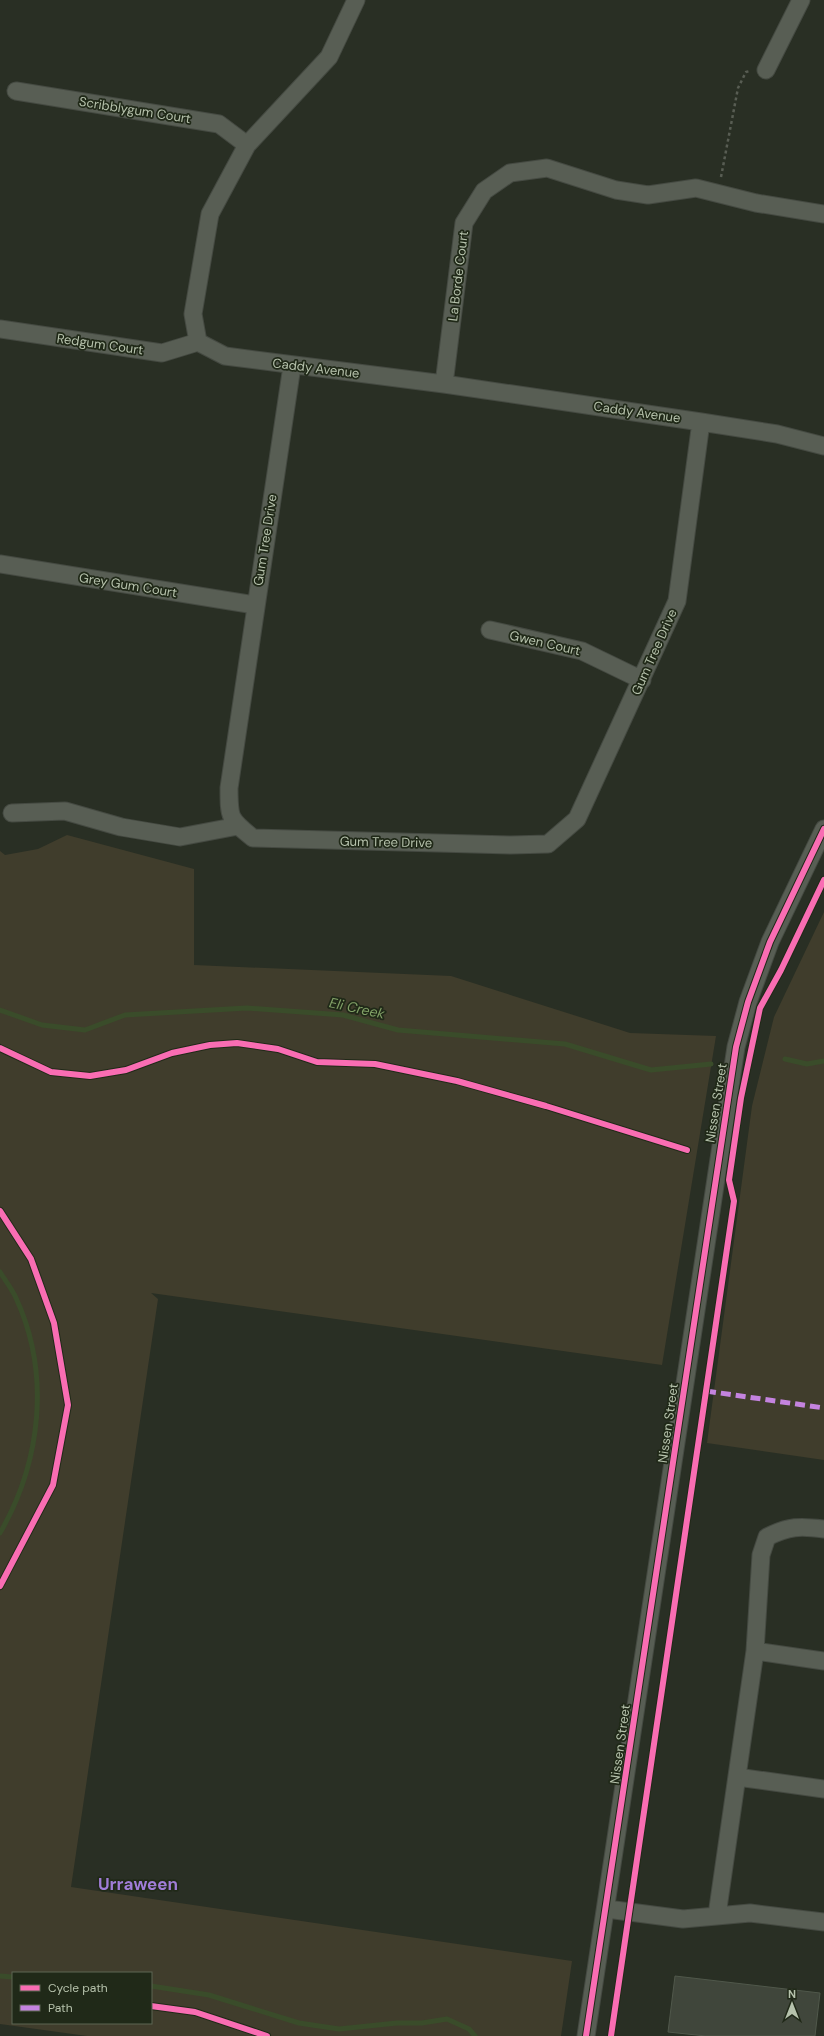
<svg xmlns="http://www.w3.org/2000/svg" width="824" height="2036" viewBox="0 0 824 2036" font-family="'DM Sans',sans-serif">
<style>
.green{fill:#403d2c;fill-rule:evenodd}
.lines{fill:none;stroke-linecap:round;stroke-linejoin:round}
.stream{stroke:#3a4c2a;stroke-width:5}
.building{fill:#40463b;stroke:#50584b}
.minor-casing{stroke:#454a42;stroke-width:19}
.path{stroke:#585d53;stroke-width:2.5;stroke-dasharray:3 3;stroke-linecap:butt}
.minor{stroke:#585e54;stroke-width:17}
.quiet{stroke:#c483df;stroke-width:5;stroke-dasharray:10 5;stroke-linecap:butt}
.cycleway-casing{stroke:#202918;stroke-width:8}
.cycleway{stroke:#f96db3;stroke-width:6}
.labels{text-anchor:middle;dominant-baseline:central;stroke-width:3.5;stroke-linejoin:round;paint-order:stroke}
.street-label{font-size:13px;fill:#b6c2ac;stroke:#202918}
.water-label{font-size:14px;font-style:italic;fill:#81a066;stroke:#202918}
.district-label{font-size:17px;font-weight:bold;fill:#a07dd7;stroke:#202918}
</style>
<rect width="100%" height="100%" fill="#292f24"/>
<!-- green -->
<path class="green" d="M67 835 194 869V965L451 976 630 1033 716 1036 662 1365 151 1293 158 1299 71 1887 572 1961 561 2036H87L0 2024V851L5 855 38 849ZM13 1973H151V2023H13Z
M824 912V1460L707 1443 752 1106 774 1017Z"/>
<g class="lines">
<!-- stream -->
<path class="stream" d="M0 1010 42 1025 85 1030 125 1015 247 1008 343 1015 398 1030 565 1044 651 1070 711 1064
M785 1059 807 1064 824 1061
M0 1272C5 1280 12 1289 16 1298 51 1374 41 1462 0 1533
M0 1976 13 1977
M151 1986 209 1995 299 2023 339 2029 397 2023H422L447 2019 469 2029 475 2036"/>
</g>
<!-- building -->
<path class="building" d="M675 1976 820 1993 815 2036H706L668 2032Z"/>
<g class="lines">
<defs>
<path id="minor" d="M356 0 329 57 247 145 210 214 193 314 198 342 225 356 444 384 701 422 777 434 824 446
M766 70 801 0
M16 91 219 124 247 145
M0 329 162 353 198 342
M292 366 229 788C229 818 229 819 253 838L511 845 548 844 577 819 677 601 701 422
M444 384 464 223 484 191 510 173 547 168 616 190 648 195 696 188 756 203 824 214
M0 564 255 605
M490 630 582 651 642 680
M12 813 65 811 121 827 180 837 238 826
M755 1651 824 1661
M737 1777 824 1789
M607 1909 683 1919 750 1913 824 1922
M717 1915 755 1651 761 1555 767 1537C789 1526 800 1526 824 1529
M586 2036 736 1047 748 1002 770 942 824 829"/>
</defs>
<!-- minor casing -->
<use href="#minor" class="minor-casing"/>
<!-- path -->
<path class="path" d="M721 177 738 88 746 72 750 71"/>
<!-- minor -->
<use href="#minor" class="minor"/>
<!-- quiet -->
<path class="quiet" d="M706 1391 824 1408"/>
<defs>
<path id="cycleway" d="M0 1048 51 1072 90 1076 126 1070 172 1053 210 1045 237 1043 278 1049 317 1062 375 1064 457 1081 546 1106 687 1150
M0 1211 31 1259 54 1323 68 1405 53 1485 0 1586
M151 2006 195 2012 267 2036
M586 2036 736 1047 748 1002 770 942 824 829
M611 2036 734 1201 729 1180 741 1098 760 1008 781 970 824 880"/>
</defs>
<!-- cycleway casing -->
<use href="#cycleway" class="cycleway-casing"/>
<!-- cycleway -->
<use href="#cycleway" class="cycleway"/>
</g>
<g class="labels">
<!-- street labels -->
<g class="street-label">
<text transform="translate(135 110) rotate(9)">Scribblygum Court</text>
<text transform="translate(458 276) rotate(-83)">La Borde Court</text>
<text transform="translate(100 344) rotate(8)">Redgum Court</text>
<text transform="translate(316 368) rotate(7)">Caddy Avenue</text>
<text transform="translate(637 412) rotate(8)">Caddy Avenue</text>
<text transform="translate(265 540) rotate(-81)">Gum Tree Drive</text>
<text transform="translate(128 585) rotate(9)">Grey Gum Court</text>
<text transform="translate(545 643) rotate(13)">Gwen Court</text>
<text transform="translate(654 652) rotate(-66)">Gum Tree Drive</text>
<text transform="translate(386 842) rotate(1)">Gum Tree Drive</text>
<text transform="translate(716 1103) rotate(-81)">Nissen Street</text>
<text transform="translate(668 1423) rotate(-82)">Nissen Street</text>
<text transform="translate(620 1744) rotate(-82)">Nissen Street</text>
</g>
<!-- water labels -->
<g class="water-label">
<text transform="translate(357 1008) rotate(12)">Eli Creek</text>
</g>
<!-- district labels -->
<g class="district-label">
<text x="138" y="1884">Urraween</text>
</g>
</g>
<!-- legend -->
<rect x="12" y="1972" width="140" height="52" fill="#202918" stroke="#5c6653"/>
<rect x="20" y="1985" width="20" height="6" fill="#f96db3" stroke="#5c6653"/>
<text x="48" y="1992" font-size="12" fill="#b6c2ac">Cycle path</text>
<rect x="20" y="2005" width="20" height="6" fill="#c483df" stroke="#5c6653"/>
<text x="48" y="2012" font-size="12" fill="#b6c2ac">Path</text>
<!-- north arrow -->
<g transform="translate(792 2004)" stroke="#202918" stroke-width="3" paint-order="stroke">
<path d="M0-3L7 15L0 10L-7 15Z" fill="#b6c2ac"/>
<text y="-6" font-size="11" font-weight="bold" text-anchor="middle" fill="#b6c2ac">N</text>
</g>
</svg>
